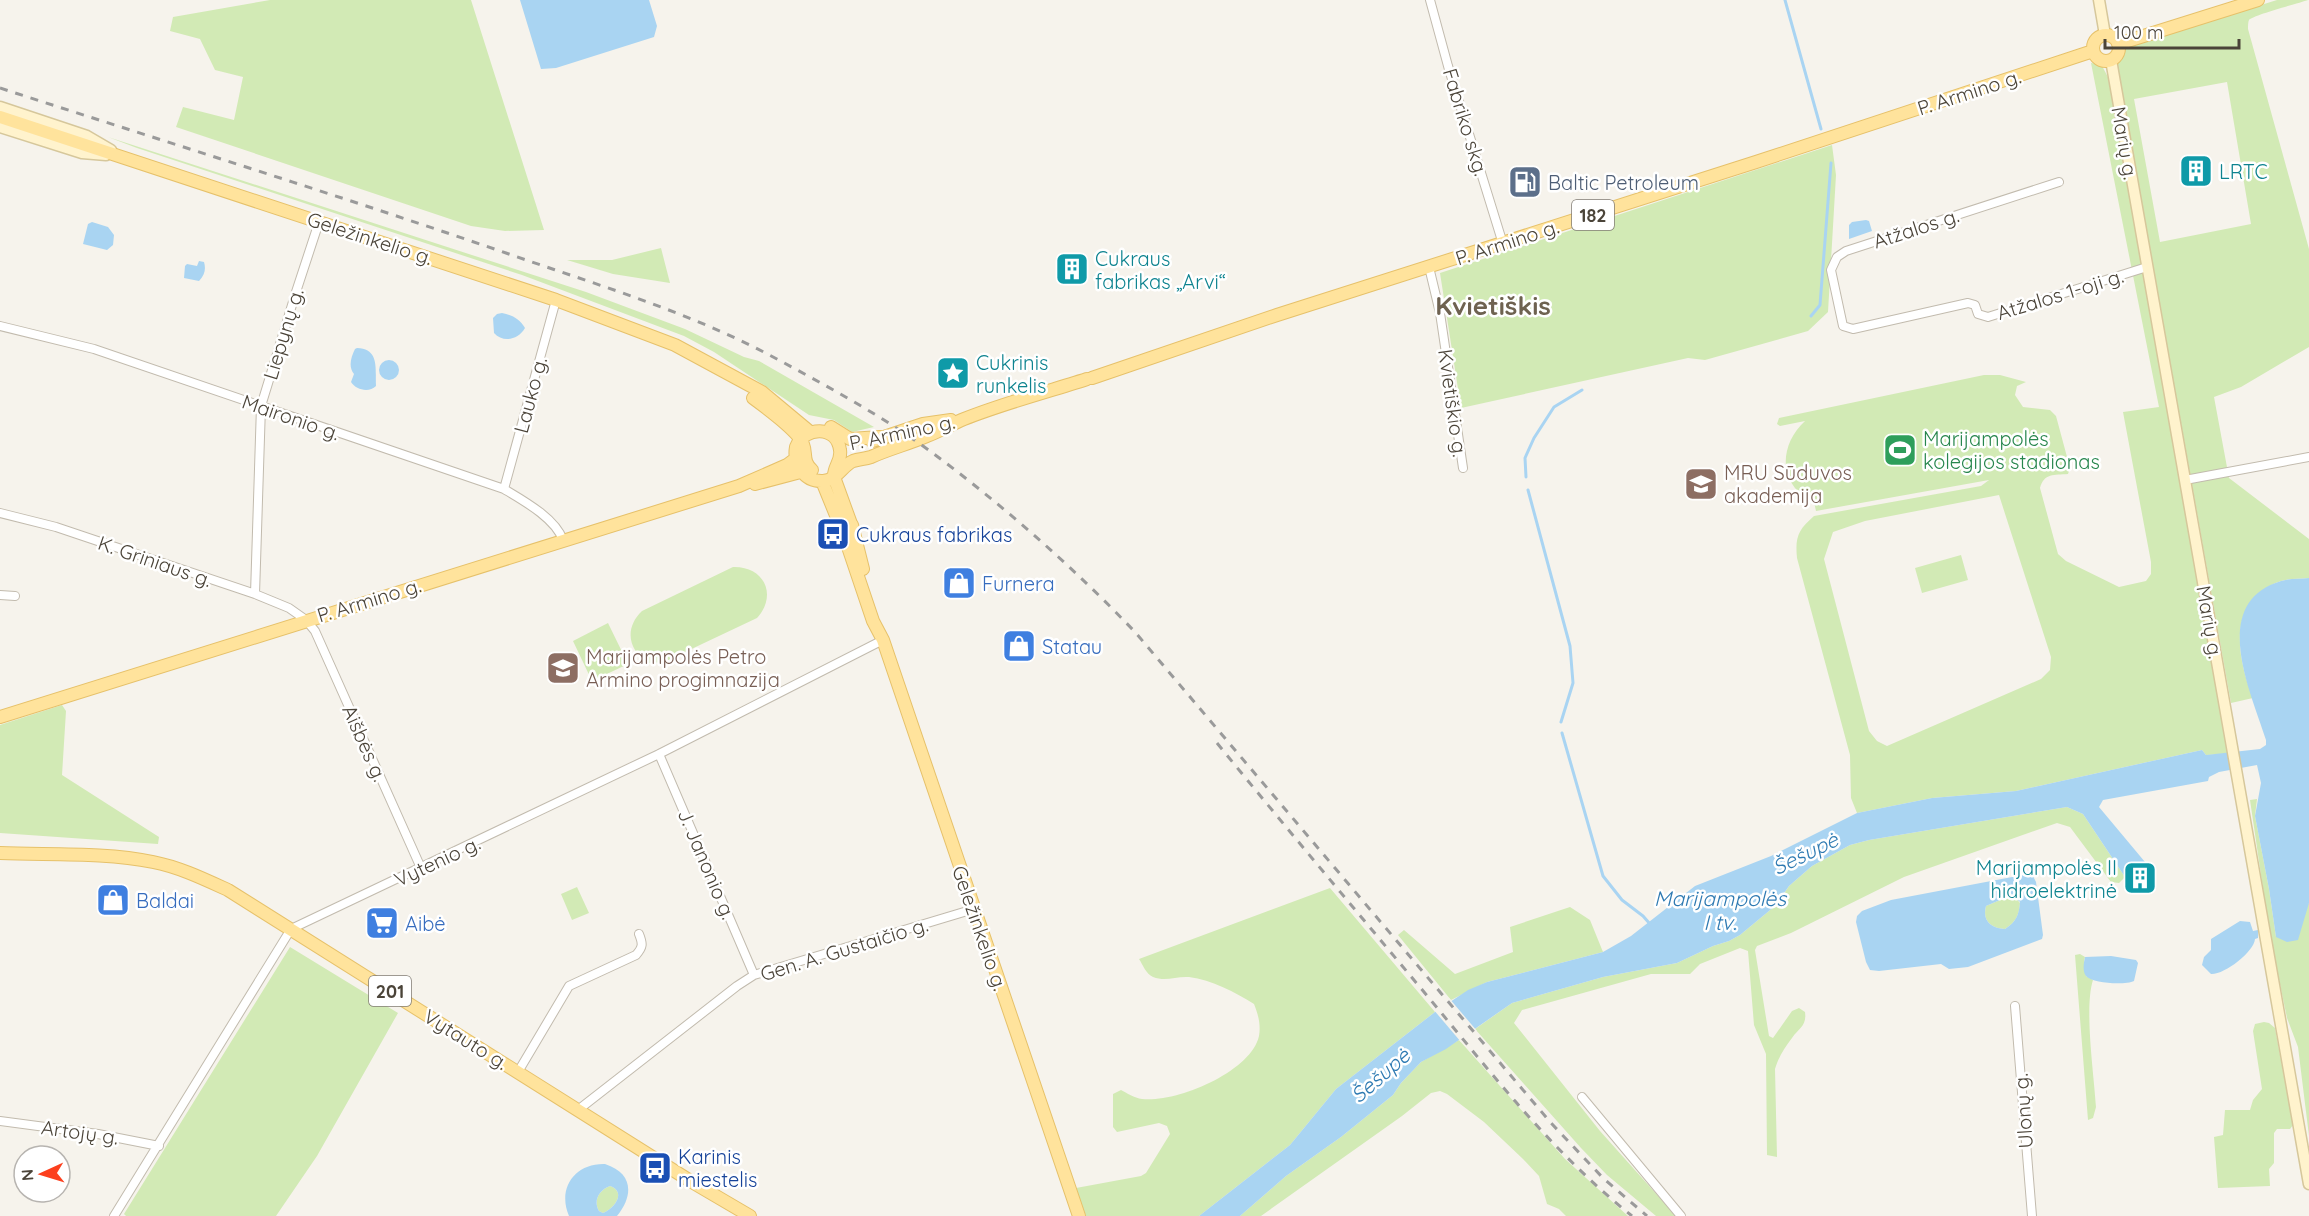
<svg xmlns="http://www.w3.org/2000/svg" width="2309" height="1216" viewBox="0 0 2309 1216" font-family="Quicksand,sans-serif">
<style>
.green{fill:#d2eab5;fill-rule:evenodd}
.water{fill:#a9d4f2;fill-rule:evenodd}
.pier{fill:#f6f3ec}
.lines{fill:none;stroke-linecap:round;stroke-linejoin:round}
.stream{stroke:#a9d4f2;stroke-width:3}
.street-casing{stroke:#c2bbae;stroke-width:10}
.secondary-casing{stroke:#d6c79b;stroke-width:13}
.primary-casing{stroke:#e6c16a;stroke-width:14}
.street{stroke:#fff;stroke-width:8}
.secondary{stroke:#fff3cd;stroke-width:10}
.primary{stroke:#ffe39c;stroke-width:12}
.rail{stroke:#9a9a9a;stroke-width:3;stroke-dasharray:8 8;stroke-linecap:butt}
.labels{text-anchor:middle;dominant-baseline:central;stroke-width:5;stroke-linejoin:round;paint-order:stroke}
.shield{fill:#fff;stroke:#817c74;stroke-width:1.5}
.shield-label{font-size:18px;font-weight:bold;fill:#4b4439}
.street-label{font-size:20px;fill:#4b4439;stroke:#fff}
.culture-label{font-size:20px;fill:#0d838f;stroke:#fff;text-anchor:start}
.service-label{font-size:20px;fill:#4e5e75;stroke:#fff;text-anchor:start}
.leisure-label{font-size:20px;fill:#27864d;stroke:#fff;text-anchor:start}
.education-label{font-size:20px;fill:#785e54;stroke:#fff;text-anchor:start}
.transit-label{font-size:20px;fill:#164399;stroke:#fff;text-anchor:start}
.shop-label{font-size:20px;fill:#366cbe;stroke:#fff;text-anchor:start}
.water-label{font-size:21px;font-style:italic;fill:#2e7ab2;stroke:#fff}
.district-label{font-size:26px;font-weight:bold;fill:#6e6250;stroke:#fff}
</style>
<rect width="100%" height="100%" fill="#f6f3ec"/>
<!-- green -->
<path class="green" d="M270 0H471L544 230 505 231 471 226 176 127 183 107 234 120 243 77 215 70 200 39 170 31 173 17Z
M2277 0H2308C2300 3 2253 15 2249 20 2248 22 2248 26 2248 29L2309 249V347L2241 387 2214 397 2229 478 2309 539V578C2300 579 2290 578 2281 581 2227 599 2236 655 2253 698L2231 703 2116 59 2125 49 2136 44ZM2227 82 2251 224 2160 242 2134 99Z
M2091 63 2101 64 2109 79 2229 748 2227 749V754L2206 755 2202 750 2016 791 1932 798 1857 813 1851 798 1850 755 1797 558C1795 537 1798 530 1814 516L1981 486 1989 480 1816 511 1814 502C1778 486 1778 446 1805 421L1780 426 1777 424 1779 418 1984 375H2000L2026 382 2017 386 2015 395 2023 407 2050 410 2056 416 2070 468 2068 474C2054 475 2044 473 2040 488L2058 554 2066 561 2119 587 2146 581 2151 574V562L2123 412 2159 407ZM1999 495 2051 657 2050 670 2041 679 1887 746 1877 741 1869 731 1824 559 1833 532 1865 521Z
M108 137 586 292 685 329 744 357 759 361 874 427 852 432 834 420 809 415 714 352 684 336 522 275 137 148Z
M1832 145 1836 175 1828 312 1808 331 1705 360 1688 358 1461 408 1440 273Z
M661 248 670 283 613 274 567 260H612Z
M1961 555 1968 580 1922 593 1915 568Z
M733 567C764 566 778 595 757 618L664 662 649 663C628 651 624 628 642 611Z
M608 623 628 664 592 681 573 641Z
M62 705 66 711 62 775 159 837 158 844 0 833V725Z
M2257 799 2255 816 2269 889 2276 937 2309 903V1136L2298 1047 2287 1018 2270 936 2250 800Z
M2067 807 2083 814 2125 877 2119 883 2111 882 2070 827 2057 823 1904 877 1791 933 1757 946 1755 950 1769 1036 1773 1038 1792 1011 1799 1008 1805 1012C1807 1026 1799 1028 1792 1038 1785 1047 1778 1058 1775 1069L1777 1157 1767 1155 1766 1054 1754 1025 1748 951 1740 948 1700 964 1690 974H1651L1522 1010 1514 1023 1600 1131 1676 1216H1656L1607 1175 1581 1148 1475 1029 1512 1003 1603 977 1677 963 1713 946 1729 941 1740 935 1775 906 1789 886 1812 866 1850 845 1869 840Z
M577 887 589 913 572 920 561 894Z
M1330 888 1435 1012 1336 1089 1290 1145 1199 1216H1086L1076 1188 1141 1176 1146 1173 1170 1134 1167 1126 1159 1123 1117 1132 1113 1127V1094L1121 1090C1127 1093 1134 1098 1142 1099 1176 1103 1251 1072 1259 1036 1261 1024 1258 1014 1254 1004 1235 992 1212 980 1189 977 1176 976 1166 982 1153 977 1146 974 1143 965 1139 959Z
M2007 897H2015L2020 903C2019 915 2016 922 2005 929 1991 928 1982 921 1986 906Z
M1570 907 1590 920 1603 952 1487 982 1451 1000 1398 935 1404 930 1455 974 1513 952 1510 927Z
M290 947 398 1013 317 1156 276 1216H126L124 1214Z
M2080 954 2085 957 2084 961 2086 976 2093 980C2084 1008 2094 1074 2096 1107L2093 1118 2088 1120 2075 955Z
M2264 1022 2269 1023 2275 1028 2293 1125 2290 1129H2277L2274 1133V1163L2269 1169 2270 1186 2218 1188 2214 1137 2223 1135 2225 1110H2250L2253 1100 2262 1089 2253 1031 2255 1024Z
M1459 1040 1565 1159 1628 1216H1566L1559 1209 1547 1204 1539 1176 1523 1159 1484 1122 1447 1094 1440 1091 1431 1093 1402 1116 1261 1216H1240L1286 1176 1341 1137 1393 1095 1401 1083 1421 1062Z
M610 1186C627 1192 614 1209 603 1213L599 1211C593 1201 599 1190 610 1186Z"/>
<!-- water -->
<path class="water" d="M520 0H649L657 26 654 37 556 68 541 69Z
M1866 220 1869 221 1872 231 1849 239V225L1852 222Z
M92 222 108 227 114 235 113 245 107 250 83 244 88 224Z
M199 261 204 262C206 269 205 275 199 281L184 278 185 266 187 264 197 266Z
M502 313C512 315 520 319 525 328 518 340 503 343 494 333L493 318 497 314Z
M357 348C380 349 375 369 376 386 369 393 356 390 351 382L354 374C348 367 351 357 355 349Z
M379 370a10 10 0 1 1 20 0a10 10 0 1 1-20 0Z
M2309 578V903L2298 940 2287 942 2276 937 2269 889 2255 816 2261 783 2257 765 2219 772 2209 777 2208 781 2103 800 2099 807 2145 862 2125 877 2083 814 2067 807 1869 840 1850 845 1812 866 1789 886 1775 906 1740 935 1729 941 1713 946 1677 963 1603 977 1512 1003 1446 1049 1421 1062 1401 1083 1393 1095 1341 1137 1286 1176 1240 1216H1199L1290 1145 1336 1089 1435 1012 1468 990 1487 982 1603 952 1631 936 1695 886 1771 856 1857 813 1932 798 2016 791 2202 750 2206 755 2260 749 2266 745V740C2251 692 2208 603 2281 581 2290 578 2300 579 2309 578Z
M2028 874 2033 876 2036 882 2043 935 2042 939 1968 967 1949 969 1941 964 1879 971 1870 970 1866 962 1856 922 1857 916 1862 911 1891 900ZM2007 897H2015L2020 902C2019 915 2016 922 2005 929 1991 928 1982 921 1986 906Z
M2240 921 2250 922 2253 931 2258 930V938L2255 939C2254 952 2224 975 2211 974L2202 965 2204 957 2211 950V939Z
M2111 956 2136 960 2138 963 2134 981C2126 985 2093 984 2086 976 2082 971 2084 962 2085 957Z
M605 1164C633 1173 634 1195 617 1216H569C557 1188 575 1163 605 1164ZM610 1186C627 1192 614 1209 603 1213L599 1211C593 1201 599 1190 610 1186Z"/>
<!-- pier -->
<path class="pier" d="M1449 998 1477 1031 1461 1042 1433 1009Z"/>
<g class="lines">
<!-- stream -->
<path class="stream" d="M1785 0 1821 129
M1811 316 1820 305 1831 163
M1526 477 1525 458 1534 438 1554 407 1582 390
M1528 490 1570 646 1573 683 1561 722
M1562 733 1603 876 1622 900 1643 916 1650 924"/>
<defs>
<path id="street" d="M1430 0 1448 66 1503 244
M2059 182 1846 251 1837 257 1831 270 1843 326 1853 329 1968 303 1975 305 1978 314 1988 317 2147 267
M1429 267 1440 313 1463 468
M0 326 94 349 504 489C524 501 555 518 563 540
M2185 480 2309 457
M504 489 556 300
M0 513 56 527 255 594 289 608 306 620 315 631 421 868
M255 594 261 406 296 292 319 222
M0 595 15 596
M659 754 754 975
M2015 1006 2032 1216
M518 1072 569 986 636 955C643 947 643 944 639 934
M1582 1097 1681 1216
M578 1110 737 986 754 975 974 909
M0 1121 98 1134 159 1146
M114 1216 291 929 659 754 883 640"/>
<path id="secondary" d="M2099 0 2105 35
M2111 60 2309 1184
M0 107 87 136 111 150
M0 127 82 153 106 155"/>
<path id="primary" d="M2093 48a13 13 0 1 1 26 0a13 13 0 1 1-26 0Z
M2118 44 2258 0
M0 117 556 300 675 345 762 392 810 432
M1092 378 1277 315 1756 162 2093 51
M753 398C764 406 799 432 803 444 807 454 802 461 812 470
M831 427 850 439 880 437
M872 441 923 424 951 420
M822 481 844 535 873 621 883 640 1079 1216
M755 484 808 470
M852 525 863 569
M854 532 834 477C833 467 842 461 840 450 837 425 804 426 796 447 793 464 804 482 823 481 837 480 842 466 853 461 859 459 865 459 871 457 889 449 908 444 927 436 940 431 952 424 964 419 1004 403 1047 392 1087 379
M0 717 739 486 787 465 795 459
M0 853C49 855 106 852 153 862 179 867 204 879 228 890L692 1182 750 1216"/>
</defs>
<!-- street casing -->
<use href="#street" class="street-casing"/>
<!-- secondary casing -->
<use href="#secondary" class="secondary-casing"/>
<!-- primary casing -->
<use href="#primary" class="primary-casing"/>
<!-- street -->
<use href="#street" class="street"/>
<!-- secondary -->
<use href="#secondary" class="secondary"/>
<!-- primary -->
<use href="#primary" class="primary"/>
<!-- rail -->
<path class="rail" d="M0 88C169 143 338 195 506 253 597 285 690 312 775 358 829 387 884 417 934 454 1005 507 1074 568 1135 632L1551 1123 1603 1178 1647 1216
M1217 743C1287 829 1358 913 1429 998 1492 1074 1554 1154 1632 1216"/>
</g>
<!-- icons -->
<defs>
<symbol id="building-square" viewBox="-11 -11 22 22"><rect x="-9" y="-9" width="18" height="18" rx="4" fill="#0f9aa8" stroke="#fff"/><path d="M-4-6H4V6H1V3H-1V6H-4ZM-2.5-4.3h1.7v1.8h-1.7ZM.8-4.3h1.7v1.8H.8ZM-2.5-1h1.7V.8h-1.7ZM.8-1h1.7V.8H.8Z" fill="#fff"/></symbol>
<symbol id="fuel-square" viewBox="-11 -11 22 22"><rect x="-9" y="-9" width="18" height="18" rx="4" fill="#5c6f8a" stroke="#fff"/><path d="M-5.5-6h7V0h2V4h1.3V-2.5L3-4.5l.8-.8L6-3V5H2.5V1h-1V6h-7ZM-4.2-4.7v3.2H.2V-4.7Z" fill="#fff"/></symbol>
<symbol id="sight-square" viewBox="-11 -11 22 22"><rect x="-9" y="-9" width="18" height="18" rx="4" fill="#0f9aa8" stroke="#fff"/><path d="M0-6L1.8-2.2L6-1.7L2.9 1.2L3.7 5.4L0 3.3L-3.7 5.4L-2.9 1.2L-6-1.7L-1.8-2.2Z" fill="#fff"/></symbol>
<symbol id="stadium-square" viewBox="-11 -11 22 22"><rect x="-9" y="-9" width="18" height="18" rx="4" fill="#2e9e5b" stroke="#fff"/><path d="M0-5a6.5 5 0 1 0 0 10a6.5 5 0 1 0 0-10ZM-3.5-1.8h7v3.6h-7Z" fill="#fff"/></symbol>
<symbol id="university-square" viewBox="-11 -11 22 22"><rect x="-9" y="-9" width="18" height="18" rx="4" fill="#8d6e63" stroke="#fff"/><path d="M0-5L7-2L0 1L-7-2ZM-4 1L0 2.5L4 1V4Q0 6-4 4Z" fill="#fff"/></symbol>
<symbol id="bus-square" viewBox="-11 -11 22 22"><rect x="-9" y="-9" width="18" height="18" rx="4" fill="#1a4fb4" stroke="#fff"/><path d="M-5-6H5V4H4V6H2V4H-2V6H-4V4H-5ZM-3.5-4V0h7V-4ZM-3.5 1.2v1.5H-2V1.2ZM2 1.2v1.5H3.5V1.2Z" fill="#fff"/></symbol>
<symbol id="shop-square" viewBox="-11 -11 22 22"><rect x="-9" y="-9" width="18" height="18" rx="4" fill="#3f7fe0" stroke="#fff"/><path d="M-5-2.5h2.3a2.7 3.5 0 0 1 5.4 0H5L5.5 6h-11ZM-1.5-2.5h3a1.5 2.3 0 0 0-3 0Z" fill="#fff"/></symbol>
<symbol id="school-square" viewBox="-11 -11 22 22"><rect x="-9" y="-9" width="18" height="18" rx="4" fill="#8d6e63" stroke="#fff"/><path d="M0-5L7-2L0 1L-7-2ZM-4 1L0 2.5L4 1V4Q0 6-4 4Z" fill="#fff"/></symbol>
<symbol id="supermarket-square" viewBox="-11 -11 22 22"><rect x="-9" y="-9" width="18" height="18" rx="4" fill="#3f7fe0" stroke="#fff"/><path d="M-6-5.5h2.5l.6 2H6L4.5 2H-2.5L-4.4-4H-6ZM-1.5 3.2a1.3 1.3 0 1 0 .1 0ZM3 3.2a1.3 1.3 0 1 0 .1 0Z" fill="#fff"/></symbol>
</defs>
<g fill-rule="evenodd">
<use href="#building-square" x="2177" y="152" width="38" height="38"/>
<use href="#fuel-square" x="1506" y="163" width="38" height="38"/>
<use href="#building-square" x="1053" y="250" width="38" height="38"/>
<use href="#sight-square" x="934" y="354" width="38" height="38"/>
<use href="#stadium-square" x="1881" y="431" width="38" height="38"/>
<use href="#university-square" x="1682" y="465" width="38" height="38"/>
<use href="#bus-square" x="814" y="515" width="38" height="38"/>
<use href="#shop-square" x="940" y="564" width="38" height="38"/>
<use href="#shop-square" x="1000" y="627" width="38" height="38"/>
<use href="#school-square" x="544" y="649" width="38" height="38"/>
<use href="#building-square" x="2121" y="859" width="38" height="38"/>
<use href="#shop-square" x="94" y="881" width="38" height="38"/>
<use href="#supermarket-square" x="363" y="904" width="38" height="38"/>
<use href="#bus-square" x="636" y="1149" width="38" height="38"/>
</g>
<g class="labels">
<!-- shield labels -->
<g class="shield">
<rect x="1572" y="200" width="42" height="30" rx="4.5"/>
<rect x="369" y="976" width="42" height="30" rx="4.5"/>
</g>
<g class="shield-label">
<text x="1593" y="215">182</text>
<text x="390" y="991">201</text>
</g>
<!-- street labels -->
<g class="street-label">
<text transform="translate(1969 92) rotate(-18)">P. Armino g.</text>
<text transform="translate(1466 122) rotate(73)">Fabriko skg.</text>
<text transform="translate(2125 143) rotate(80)">Marių g.</text>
<text transform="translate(1916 228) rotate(-18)">Atžalos g.</text>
<text transform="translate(370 238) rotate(18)">Geležinkelio g.</text>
<text transform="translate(1507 242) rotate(-18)">P. Armino g.</text>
<text transform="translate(2060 294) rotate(-17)">Atžalos 1-oji g.</text>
<text transform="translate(283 334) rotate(-73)">Liepynų g.</text>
<text transform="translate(530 395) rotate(-75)">Lauko g.</text>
<text transform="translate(1453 403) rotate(82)">Kvietiškio g.</text>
<text transform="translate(291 417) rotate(19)">Maironio g.</text>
<text transform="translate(902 432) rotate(-12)">P. Armino g.</text>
<text transform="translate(155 561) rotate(19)">K. Griniaus g.</text>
<text transform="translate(369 600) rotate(-17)">P. Armino g.</text>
<text transform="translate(2210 622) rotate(80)">Marių g.</text>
<text transform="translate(365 743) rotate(66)">Aišbės g.</text>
<text transform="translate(437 861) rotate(-25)">Vytenio g.</text>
<text transform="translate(707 864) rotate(67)">J. Janonio g.</text>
<text transform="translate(980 928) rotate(71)">Geležinkelio g.</text>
<text transform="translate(844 949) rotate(-17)">Gen. A. Gustaičio g.</text>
<text transform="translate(466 1039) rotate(32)">Vytauto g.</text>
<text transform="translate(2023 1111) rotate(-94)">Ulonų g.</text>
<text transform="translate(80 1132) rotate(8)">Artojų g.</text>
</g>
<!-- culture labels -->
<g class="culture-label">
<text x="2219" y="171">LRTC</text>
<text x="1095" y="258">Cukraus<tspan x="1095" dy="23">fabrikas „Arvi“</tspan></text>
<text x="976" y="362">Cukrinis<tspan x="976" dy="23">runkelis</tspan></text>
<text x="2117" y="867" text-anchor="end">Marijampolės II<tspan x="2117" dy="23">hidroelektrinė</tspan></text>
</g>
<!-- service labels -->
<g class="service-label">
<text x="1548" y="182">Baltic Petroleum</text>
</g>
<!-- leisure labels -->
<g class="leisure-label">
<text x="1923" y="438">Marijampolės<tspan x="1923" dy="23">kolegijos stadionas</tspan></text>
</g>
<!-- education labels -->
<g class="education-label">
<text x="1724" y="472">MRU Sūduvos<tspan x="1724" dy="23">akademija</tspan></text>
<text x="586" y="656">Marijampolės Petro<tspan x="586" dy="23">Armino progimnazija</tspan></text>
</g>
<!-- transit labels -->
<g class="transit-label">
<text x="856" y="534">Cukraus fabrikas</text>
<text x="678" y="1156">Karinis<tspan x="678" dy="23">miestelis</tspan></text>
</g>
<!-- shop labels -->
<g class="shop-label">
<text x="982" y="583">Furnera</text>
<text x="1042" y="646">Statau</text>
<text x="136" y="900">Baldai</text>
<text x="405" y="923">Aibė</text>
</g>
<!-- water labels -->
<g class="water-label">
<text transform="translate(1805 853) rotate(-26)">Šešupė</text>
<text x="1720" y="898">Marijampolės<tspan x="1720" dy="24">I tv.</tspan></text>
<text transform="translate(1380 1075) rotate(-41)">Šešupė</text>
</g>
<!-- district labels -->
<g class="district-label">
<text x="1493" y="305">Kvietiškis</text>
</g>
</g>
<!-- north arrow -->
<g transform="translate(42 1174) rotate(266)"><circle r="28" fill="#ffffff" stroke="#b7b4b0" stroke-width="1.5"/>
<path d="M0-4.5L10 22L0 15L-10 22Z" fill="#fc3f1d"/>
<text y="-9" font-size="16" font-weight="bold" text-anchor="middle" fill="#4b4439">N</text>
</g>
<!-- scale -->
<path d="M2105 39v9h134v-9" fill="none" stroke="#4b4439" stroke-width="3"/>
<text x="2114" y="39" font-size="18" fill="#4b4439" stroke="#ffffff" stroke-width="4.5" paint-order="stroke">100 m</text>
</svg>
